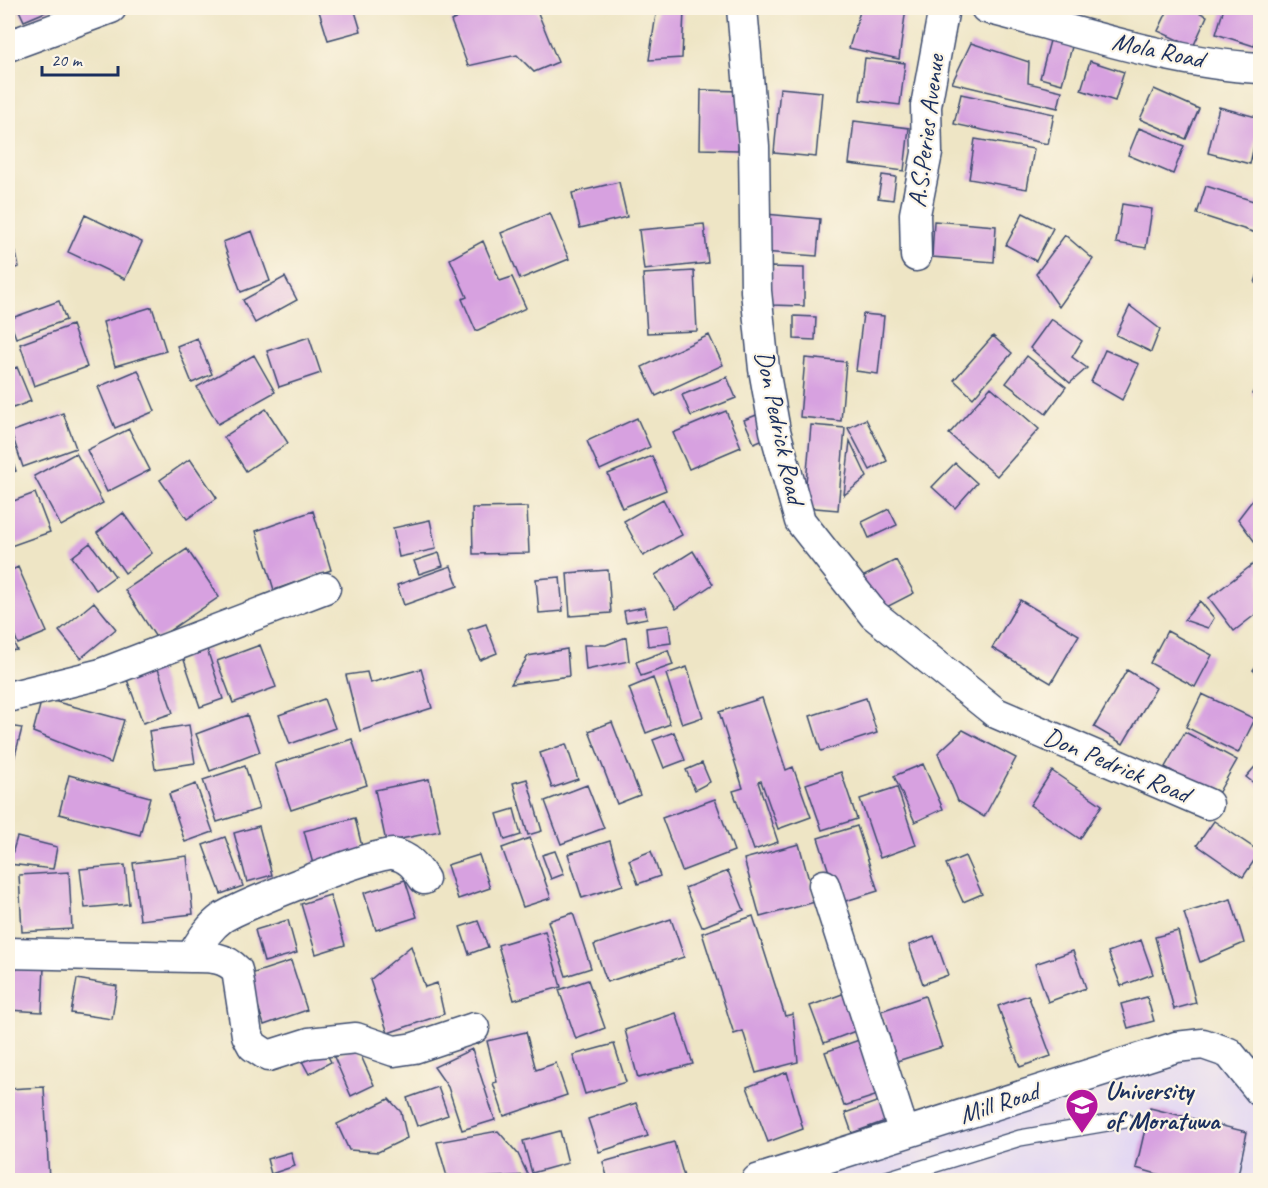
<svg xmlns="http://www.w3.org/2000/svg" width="1268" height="1188" viewBox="0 0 1268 1188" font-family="Caveat,sans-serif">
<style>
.built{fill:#e0d4f4}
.building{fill:#d7a1e0}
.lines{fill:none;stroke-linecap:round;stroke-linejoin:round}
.lane-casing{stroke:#3b4a6d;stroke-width:18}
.street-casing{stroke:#3b4a6d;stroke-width:33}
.lane{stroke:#fff;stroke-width:15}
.street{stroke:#fff;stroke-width:30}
.labels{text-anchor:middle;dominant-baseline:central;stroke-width:4.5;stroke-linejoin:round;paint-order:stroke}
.street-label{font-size:26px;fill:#1b2f5e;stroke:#fcf5e5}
.poi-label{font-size:26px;font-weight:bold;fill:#1b2f5e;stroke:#fcf5e5;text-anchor:start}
</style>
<rect width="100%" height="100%" fill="#fcf5e5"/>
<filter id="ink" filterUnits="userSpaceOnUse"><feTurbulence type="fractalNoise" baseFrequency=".0167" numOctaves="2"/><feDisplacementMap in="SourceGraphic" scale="12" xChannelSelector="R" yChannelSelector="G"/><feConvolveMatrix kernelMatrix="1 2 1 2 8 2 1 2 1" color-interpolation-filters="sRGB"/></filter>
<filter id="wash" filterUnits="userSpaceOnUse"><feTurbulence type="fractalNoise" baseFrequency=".008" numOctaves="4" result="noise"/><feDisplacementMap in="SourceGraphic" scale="24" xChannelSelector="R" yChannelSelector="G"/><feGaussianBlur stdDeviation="1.35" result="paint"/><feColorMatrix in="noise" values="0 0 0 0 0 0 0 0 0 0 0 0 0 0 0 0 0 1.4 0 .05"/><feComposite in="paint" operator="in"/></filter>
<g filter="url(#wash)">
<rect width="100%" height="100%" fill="#eee5c5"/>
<!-- built -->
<path class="built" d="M1218 1039 1260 1088V1180H773Z"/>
<g id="blocks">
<!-- building -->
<path class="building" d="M18 8H55L24 21Z
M318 8H354L361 31 328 40Z
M478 8H536L558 62 534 72 517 55 468 66 451 21Z
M657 8H678L684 10 682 58 649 60Z
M861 8H906L899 59 849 48Z
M1169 8H1190L1207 16 1193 47 1158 31Z
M1224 8H1260V25L1254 46 1216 34Z
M1051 37 1073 43 1062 84 1040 78Z
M971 43 1029 62 1028 83 1062 91 1058 108 952 83Z
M865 58 905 63 900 105 860 100Z
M1090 61 1124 72 1115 101 1081 90Z
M780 88 822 92 816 157 774 153Z
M1154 89 1199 109 1186 139 1140 119Z
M701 90 740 91 738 150 700 149Z
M961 94 1054 114 1048 144 954 124Z
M1219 107 1260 118 1250 164 1208 153Z
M854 121 909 128 904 171 849 164Z
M1139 128 1184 146 1173 174 1128 155Z
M975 139 1034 149 1027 189 969 179Z
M882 175 896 177 893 200 878 198Z
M619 182 627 217 580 228 572 193Z
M1206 186 1260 203V220L1256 233 1197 214Z
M1122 204 1152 209 1146 248 1116 243Z
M550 213 569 259 520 279 501 233Z
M1023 213 1053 228 1036 261 1006 245Z
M765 214 820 219 817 256 762 252Z
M85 215 142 242 125 279 68 252Z
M934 221 996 226 994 262 932 257Z
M704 224 708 263 644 270 639 230Z
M11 230 19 267 8 270V231Z
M252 231 270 281 241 292 223 242Z
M1065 235 1093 259 1059 307 1036 274Z
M483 241 500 281 512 277 526 308 476 331 462 299 467 297 450 259Z
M771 267 804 268V306L771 305Z
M1260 267V285L1255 283Z
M694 271 697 331 647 333 643 274Z
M285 277 297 300 255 323 243 300Z
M59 301 66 320 16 338 9 319Z
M1130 306 1160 329 1151 352 1116 335Z
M152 307 166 351 115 366 103 322Z
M863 314 884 316 878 374 856 371Z
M794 316 816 317 815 340 794 339Z
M1051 319 1082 341 1072 357 1087 368 1070 383 1030 348Z
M72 325 87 367 34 386 20 344Z
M709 335 723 365 656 396 642 367Z
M993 336 1012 353 973 398 954 380Z
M309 337 321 373 279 387 267 351Z
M197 338 212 374 192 383 177 346Z
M1105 350 1139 364 1122 400 1091 382Z
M254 355 275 392 218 424 197 387Z
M1027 356 1066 387 1046 414 1006 383Z
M805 358 846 362 841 421 800 417Z
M17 367 31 401 13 408 8 394V371Z
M138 370 155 411 115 428 98 387Z
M727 377 736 398 691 416 682 395Z
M1260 377V399L1252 394Z
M991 387 1039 429 997 476 949 434Z
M266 409 288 443 246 471 224 437Z
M726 411 741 447 689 469 673 433Z
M764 412 773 435 754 443 744 420Z
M63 413 76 448 23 467 11 432Z
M637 418 650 447 600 470 587 441Z
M866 419 887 461 870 470 848 428Z
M811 425 845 428 838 510 804 507Z
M129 429 150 470 107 492 87 450Z
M850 441 867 477 844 495Z
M8 447 16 471 8 474Z
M76 453 103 503 61 526 34 476Z
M652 456 666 490 622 508 608 474Z
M190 459 217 498 187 519 160 480Z
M955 463 977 483 955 508 932 487Z
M35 493 50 532 8 547V503Z
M1258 493 1260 497V549L1238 519Z
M663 499 682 535 643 556 624 521Z
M527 507 529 553 473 554 472 508Z
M889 509 897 525 869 538 862 522Z
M313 511 331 570 274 590 256 531Z
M123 513 152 553 125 573 97 533Z
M430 520 436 549 399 557 393 528Z
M90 543 115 576 96 590 72 557Z
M187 549 219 597 157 639 125 590Z
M693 551 713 584 676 609 655 575Z
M439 553 443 566 419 574 414 561Z
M896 560 914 593 877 612 860 578Z
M1256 562 1260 568V611L1234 631 1209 598Z
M451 566 458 586 404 605 397 585Z
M18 567 47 632 18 644 8 619V572Z
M608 570 611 613 570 616 567 573Z
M560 577 563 611 539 613 536 579Z
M1020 600 1079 635 1051 683 992 648Z
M1200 601 1214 618 1208 628 1184 620Z
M94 602 116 629 81 658 59 631Z
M645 607 647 618 626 622 624 611Z
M486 624 497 653 480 660 468 630Z
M669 625 671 643 648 646 646 628Z
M8 630 17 650 8 651Z
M1167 631 1212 655 1195 687 1150 663Z
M626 637 629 661 586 670 584 645H606Z
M260 645 276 687 233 703 217 661Z
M207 649 223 699 200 707 183 657Z
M567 649 569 676 511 684 528 656Z
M668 650 673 665 641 676 636 662Z
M1260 660V676L1253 670Z
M156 663 173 713 143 723 125 674Z
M687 667 703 717 682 724 666 674Z
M421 669 432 708 360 731 346 675 367 672 370 683Z
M1127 670 1156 688 1123 744 1094 727Z
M653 678 670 724 646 733 629 688Z
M1202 694 1255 719 1238 753 1186 727Z
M42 698 124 720 111 763 33 732Z
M762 698 786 770 793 767 811 817 778 829 761 781 758 782 778 842 754 850 733 791 743 788 719 712Z
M866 698 877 733 821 751 810 716Z
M324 699 335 728 290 744 279 715Z
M247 715 260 752 210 771 196 734Z
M612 722 640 795 617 804 589 731Z
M189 725 195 763 155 769 149 731Z
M8 726 22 728 8 783Z
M963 730 1016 758 984 817 958 801 938 753Z
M674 732 685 760 664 768 653 740Z
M1185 732 1237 760 1216 797 1165 767Z
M352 739 367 785 291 810 275 764Z
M566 744 578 779 552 788 540 753Z
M1260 761V788L1246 777Z
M702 763 710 782 695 790 686 770Z
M923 764 943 809 915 822 894 776Z
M245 766 259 809 217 822 203 780Z
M1052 771 1102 805 1080 839 1030 805Z
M841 772 857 819 822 830 806 784Z
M69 775 150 797 140 835 59 814Z
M429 779 440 831 386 842 375 790Z
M527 779 542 831 528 835 513 783Z
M196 784 213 832 185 842 169 794Z
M587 785 604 828 561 844 545 801Z
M897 787 916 845 880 858 860 799Z
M715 799 734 851 682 871 662 818Z
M514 809 521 835 505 840 497 814Z
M355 818 363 851 313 864 304 831Z
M1214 821 1260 852 1243 877 1197 845Z
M259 826 272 875 247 882 234 833Z
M857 826 878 891 839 903 818 838Z
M17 837 57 847 53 869 9 864Z
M225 837 243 886 221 894 203 845Z
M530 838 551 898 523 907 502 848Z
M610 841 623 885 582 898 568 854Z
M799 844 815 902 760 917 744 859Z
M555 851 564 874 551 879 542 855Z
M651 851 660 876 638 884 629 860Z
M479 855 490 888 458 899 447 865Z
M187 856 193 914 140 920 133 863Z
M965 856 982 894 963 902 946 864Z
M125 865 129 904 85 908 80 869Z
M728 871 744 910 702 927 685 888Z
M69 872 72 929 22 932 19 875Z
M405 880 417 917 376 930 364 893Z
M1260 881V894L1255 889Z
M330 895 345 945 316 954 301 904Z
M1231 899 1244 943 1200 962 1184 913Z
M573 913 591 968 566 976 548 921Z
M753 916 785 1016 793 1014 798 1062 756 1073 743 1031 734 1034 702 933Z
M671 919 684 957 607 982 594 945Z
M288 920 297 953 264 962 255 930Z
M478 921 488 947 469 954 460 927Z
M545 931 561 987 514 1000 498 945Z
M1178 931 1196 1003 1174 1009 1155 937Z
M934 936 948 975 923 984 909 945Z
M1141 940 1153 974 1121 986 1108 952Z
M411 946 425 987 437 983 444 1014 388 1033 370 980Z
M1073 951 1086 988 1048 1002 1035 964Z
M291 961 307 1010 264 1025 248 975Z
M8 966 44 967 42 1012 8 1010Z
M77 979 117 986 112 1019 71 1013Z
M588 980 605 1028 576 1039 559 990Z
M845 993 858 1030 824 1043 810 1006Z
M1028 995 1051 1056 1020 1067 998 1006Z
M925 996 942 1047 897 1061 881 1011Z
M1147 997 1154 1021 1128 1028 1121 1004Z
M676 1013 693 1064 638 1078 625 1030Z
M526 1032 536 1070 556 1063 567 1095 504 1116 493 1083 497 1082 487 1041Z
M859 1040 878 1095 844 1106 825 1052Z
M614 1044 626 1082 585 1094 573 1055Z
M323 1047 331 1062 309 1074 301 1059Z
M357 1047 374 1085 351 1096 334 1057Z
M472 1049 495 1120 462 1130 448 1087 434 1067Z
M787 1072 803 1129 768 1142 747 1087Z
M44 1087 49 1180H10L8 1089Z
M438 1087 448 1115 417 1126 407 1098Z
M389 1099 401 1112 407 1138 378 1152 349 1150 337 1124Z
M882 1100 888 1120 852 1133 845 1113Z
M636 1103 648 1136 599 1152 588 1119Z
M1150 1108 1247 1132 1237 1180H1178L1136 1168Z
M498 1131 518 1154 528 1175 448 1180 437 1142Z
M560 1131 568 1163 532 1173 523 1141Z
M674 1142 684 1177 672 1180H608L603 1162Z
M291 1152 295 1166 271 1174 267 1159Z
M584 1176 585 1180H571Z"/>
</g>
</g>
<g filter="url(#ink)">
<use href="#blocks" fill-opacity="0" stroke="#3b4a6d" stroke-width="1.5"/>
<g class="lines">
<defs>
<path id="lane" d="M884 1180 1020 1138 1125 1120"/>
<path id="street" d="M742 8 754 146 756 291 764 369 775 431 800 521 874 615 996 713 1208 804
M986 8C1075 30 1168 63 1260 68
M8 46 111 8
M916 256 915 214 927 153 926 106 944 8
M8 697 101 674 325 588
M824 885 904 1133
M8 953 191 957C200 943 208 928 222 918 240 906 377 851 393 854 409 857 416 867 424 879
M191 957C209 957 224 956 237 970L247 1035 253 1046 268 1056 309 1043 356 1038 394 1051 414 1048 474 1028
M757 1180 1176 1047 1203 1044 1229 1053 1260 1091"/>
</defs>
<!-- lane casing -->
<use href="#lane" class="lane-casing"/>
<!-- street casing -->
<use href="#street" class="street-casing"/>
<!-- lane -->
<use href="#lane" class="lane"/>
<!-- street -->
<use href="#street" class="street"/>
</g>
</g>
<!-- icons -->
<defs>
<symbol id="university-pin" viewBox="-11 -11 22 30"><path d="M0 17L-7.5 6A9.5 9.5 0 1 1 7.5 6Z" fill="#b5179e" stroke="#fcf5e5"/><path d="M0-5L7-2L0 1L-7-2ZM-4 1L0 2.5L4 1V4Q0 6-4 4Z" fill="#fff"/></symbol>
</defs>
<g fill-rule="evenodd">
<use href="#university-pin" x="1063" y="1086" width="38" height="52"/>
</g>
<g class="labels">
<!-- street labels -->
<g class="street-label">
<text transform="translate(1158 50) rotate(12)">Mola Road</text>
<text transform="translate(926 131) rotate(-83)">A.S.Peries Avenue</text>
<text transform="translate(780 427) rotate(78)">Don Pedrick Road</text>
<text transform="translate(1117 765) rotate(23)">Don Pedrick Road</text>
<text transform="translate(999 1103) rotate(-18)">Mill Road</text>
</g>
<!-- poi labels -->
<g class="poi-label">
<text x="1105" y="1090">University<tspan x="1105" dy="30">of Moratuwa</tspan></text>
</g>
</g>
<!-- margin -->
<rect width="1268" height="1188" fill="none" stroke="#fcf5e5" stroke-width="30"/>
<!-- scale -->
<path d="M42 66v9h76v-9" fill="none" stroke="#1b2f5e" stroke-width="3"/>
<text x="51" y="66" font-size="18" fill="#1b2f5e" stroke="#fcf5e5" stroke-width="4.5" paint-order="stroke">20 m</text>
</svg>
